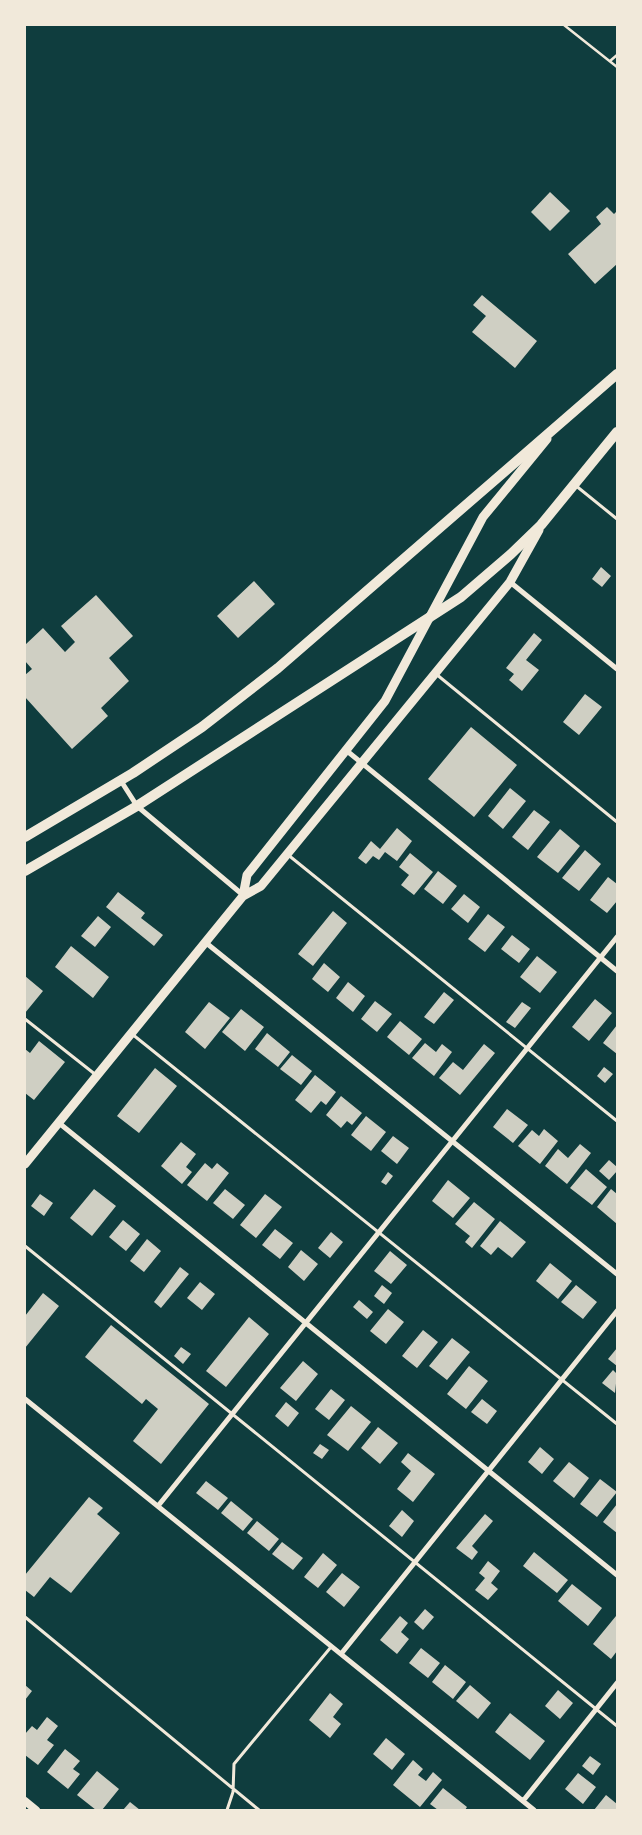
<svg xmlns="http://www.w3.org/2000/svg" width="642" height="1835" viewBox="0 0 642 1835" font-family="Ubuntu,sans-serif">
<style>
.building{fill:#cfcfc3}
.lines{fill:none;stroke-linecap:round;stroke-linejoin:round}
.path{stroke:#f1e9da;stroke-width:2.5}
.service{stroke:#f1e9da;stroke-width:3}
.minor{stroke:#f1e9da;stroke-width:5}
.tertiary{stroke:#f1e9da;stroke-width:8}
.secondary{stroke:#f1e9da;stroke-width:9}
.primary{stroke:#f1e9da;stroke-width:10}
</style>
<rect width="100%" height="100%" fill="#0f3d3e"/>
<!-- building -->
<path class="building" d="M550 192 570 211 550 231 531 212Z
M607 207 614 214 617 211V264L595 284 568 254 601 224 596 217Z
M482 295 537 341 515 368 472 332 486 316 473 305Z
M601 567 611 576 602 587 592 579Z
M254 581 275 604 238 638 217 616Z
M96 595 133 636 109 658 129 681 101 708 108 716 72 749 25 697V675L32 669 25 661V645L43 628 65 652 75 642 61 626Z
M534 633 542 640 526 660 539 670 522 691 509 680 514 674 506 668Z
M585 694 602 707 579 735 563 722Z
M471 727 517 765 474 817 428 779Z
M510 788 526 801 503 829 488 816Z
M534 810 550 822 528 850 512 837Z
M397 828 412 841 397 861 385 852 379 860 373 856 366 864 358 858 371 841 380 849Z
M560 829 580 846 558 873 537 857Z
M585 850 601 864 579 891 562 878Z
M410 853 433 872 414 895 401 885 409 875 399 867Z
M438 871 457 886 443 904 424 889Z
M608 877 617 884V901L607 913 590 900Z
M118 892 145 913 141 918 163 935 154 946 106 907Z
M464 894 480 907 468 923 451 909Z
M333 911 347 923 313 966 298 954Z
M488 914 505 927 485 952 468 939Z
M98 916 111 927 95 947 81 936Z
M512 935 530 949 519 963 501 949Z
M71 946 109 977 93 998 55 967Z
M537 956 557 972 540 993 520 977Z
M324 963 340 977 328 992 312 979Z
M25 976 43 991 25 1013Z
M348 982 365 996 353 1012 336 998Z
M444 992 454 1000 434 1024 424 1017Z
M595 999 612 1013 589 1041 572 1027Z
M375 1001 392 1014 377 1032 361 1019Z
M209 1002 230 1018 205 1049 185 1032Z
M522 1002 531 1008 515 1028 506 1022Z
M241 1009 264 1027 245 1051 222 1032Z
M400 1021 422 1039 409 1055 387 1037Z
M617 1025V1054L603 1043Z
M267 1033 290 1052 278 1067 255 1049Z
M39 1041 65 1062 34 1100 25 1093V1049L30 1053Z
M425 1043 436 1052 442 1044 452 1052 434 1076 412 1058Z
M484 1044 495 1053 460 1095 439 1078 453 1062 463 1070Z
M292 1055 312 1071 301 1085 280 1069Z
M604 1067 613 1074 605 1083 597 1076Z
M155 1068 177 1086 139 1133 117 1116Z
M315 1075 336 1092 326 1105 321 1101 311 1113 295 1100Z
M341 1096 362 1113 352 1125 347 1121 341 1128 326 1115Z
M507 1109 528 1125 513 1143 493 1127Z
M366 1116 386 1132 371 1151 351 1135Z
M544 1129 558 1141 540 1164 518 1146 532 1130 539 1136Z
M393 1136 409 1148 397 1164 381 1151Z
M181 1142 196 1154 186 1167 192 1172 182 1184 161 1166Z
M580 1144 591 1153 567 1184 545 1166 558 1149 568 1158Z
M609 1160 617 1167V1171L609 1180 599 1171Z
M205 1163 212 1169 217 1163 229 1173 207 1201 187 1185Z
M586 1169 607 1187 592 1205 570 1188Z
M388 1172 393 1176 386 1185 381 1182Z
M448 1180 470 1198 453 1218 432 1201Z
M94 1189 116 1206 92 1236 70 1218Z
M225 1189 245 1205 233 1219 213 1203Z
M611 1189 617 1194V1224L597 1207Z
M40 1194 53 1203 44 1216 31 1206Z
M265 1194 282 1207 256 1238 240 1225Z
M474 1202 495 1219 472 1248 465 1242 470 1236 455 1224Z
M123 1220 140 1234 126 1251 109 1237Z
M500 1221 526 1242 512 1258 498 1247 491 1255 480 1246Z
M275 1229 293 1243 280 1259 262 1245Z
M331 1232 343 1242 330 1258 318 1248Z
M147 1239 161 1251 144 1272 130 1261Z
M301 1250 318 1264 304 1281 288 1267Z
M390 1251 407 1265 391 1284 374 1271Z
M550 1263 572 1281 558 1299 536 1281Z
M180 1267 189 1274 161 1308 154 1302Z
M200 1282 215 1294 202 1310 187 1298Z
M382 1285 392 1293 384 1304 374 1296Z
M576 1285 597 1302 583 1319 561 1302Z
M43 1293 59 1306 25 1348V1316Z
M359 1300 373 1312 367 1319 353 1307Z
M388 1309 404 1322 386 1344 370 1331Z
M249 1317 269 1334 226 1387 206 1371Z
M111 1325 209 1404 161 1464 133 1441 158 1409 146 1399 142 1404 85 1357Z
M423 1330 438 1342 417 1368 402 1356Z
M452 1338 470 1352 447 1380 429 1366Z
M181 1347 191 1354 183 1364 174 1356Z
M617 1348V1366L608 1359Z
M303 1361 318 1374 296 1401 280 1388Z
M469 1366 488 1381 466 1409 447 1394Z
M613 1370 617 1374 615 1393 602 1383Z
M331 1389 345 1400 329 1420 315 1409Z
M482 1399 497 1411 487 1424 471 1412Z
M286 1402 299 1413 288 1427 275 1416Z
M351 1406 371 1422 348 1451 327 1435Z
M378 1427 398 1443 380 1464 361 1448Z
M320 1444 329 1450 322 1459 313 1453Z
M540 1447 554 1459 542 1474 528 1462Z
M408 1453 435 1474 413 1502 397 1489 411 1471 401 1462Z
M569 1462 589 1478 574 1498 553 1481Z
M600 1479 617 1492 597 1517 580 1504Z
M206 1481 228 1498 218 1510 196 1493Z
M89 1497 103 1508 97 1514 120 1533 71 1593 50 1577 34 1597 25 1590V1575Z
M231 1501 253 1519 243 1531 221 1513Z
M617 1504V1533L603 1522Z
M402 1510 414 1521 402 1537 389 1526Z
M485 1514 493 1521 472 1546 478 1552 472 1560 456 1548Z
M257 1521 279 1539 269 1551 247 1533Z
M282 1542 303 1558 293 1570 272 1554Z
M534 1552 568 1580 557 1593 523 1566Z
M323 1553 337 1565 318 1588 304 1577Z
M488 1561 500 1571 491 1583 498 1589 488 1600 475 1590 485 1578 479 1573Z
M342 1573 360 1587 344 1607 326 1592Z
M572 1584 602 1608 588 1626 558 1601Z
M425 1609 434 1617 423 1630 414 1622Z
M400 1616 408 1623 401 1632 409 1639 397 1654 380 1640Z
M616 1616 617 1651 611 1659 593 1644Z
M421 1648 440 1663 428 1678 409 1663Z
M445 1665 466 1682 453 1699 432 1682Z
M25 1685 32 1691 25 1700Z
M470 1685 491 1703 478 1719 456 1701Z
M558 1690 573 1703 560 1719 545 1706Z
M330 1693 343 1704 333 1717 341 1724 330 1738 309 1720Z
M510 1713 545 1741 530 1760 495 1732Z
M47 1717 58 1726 47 1740 54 1745 38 1765 25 1755V1734L32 1726 37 1730Z
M386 1738 405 1754 392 1770 373 1754Z
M65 1749 80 1761 73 1769 80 1774 68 1789 47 1772Z
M590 1756 601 1764 593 1775 582 1766Z
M413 1760 423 1769 418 1775 426 1781 433 1772 442 1780 420 1807 393 1785Z
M97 1771 119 1789 102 1810H96L77 1795Z
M578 1773 596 1787 583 1804 565 1789Z
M443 1788 467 1807 465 1810H438L430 1804Z
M606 1795 617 1804V1810H594Z
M130 1802 140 1810H123Z"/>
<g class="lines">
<!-- path -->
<path class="path" d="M564 25 617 67
M610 61 617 55"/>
<!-- service -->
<path class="service" d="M575 485 617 519
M436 674 617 822
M287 854 617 1121
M25 1019 96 1075
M132 1034 617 1424
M25 1246 617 1726
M25 1617 259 1810
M227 1810 233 1792 234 1764 331 1647"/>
<!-- minor -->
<path class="minor" d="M510 582 617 669
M347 751 617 971
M121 781 137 806 243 895
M205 942 617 1274
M59 1123 617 1575
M25 1399 534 1810
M158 1506 617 937
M341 1654 617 1311
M523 1801 617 1683"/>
<!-- tertiary -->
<path class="tertiary" d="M25 1801 36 1810"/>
<!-- secondary -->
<path class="secondary" d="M243 896 247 875 385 701 483 517 547 439
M25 1164 243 896 261 886 510 582 539 530"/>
<!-- primary -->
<path class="primary" d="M25 837 133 773 202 727 278 668 617 374
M25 871 137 806 461 597 511 554 541 525 617 432"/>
</g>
<!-- border -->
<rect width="642" height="1835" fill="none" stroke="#f1e9da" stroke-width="52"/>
</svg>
